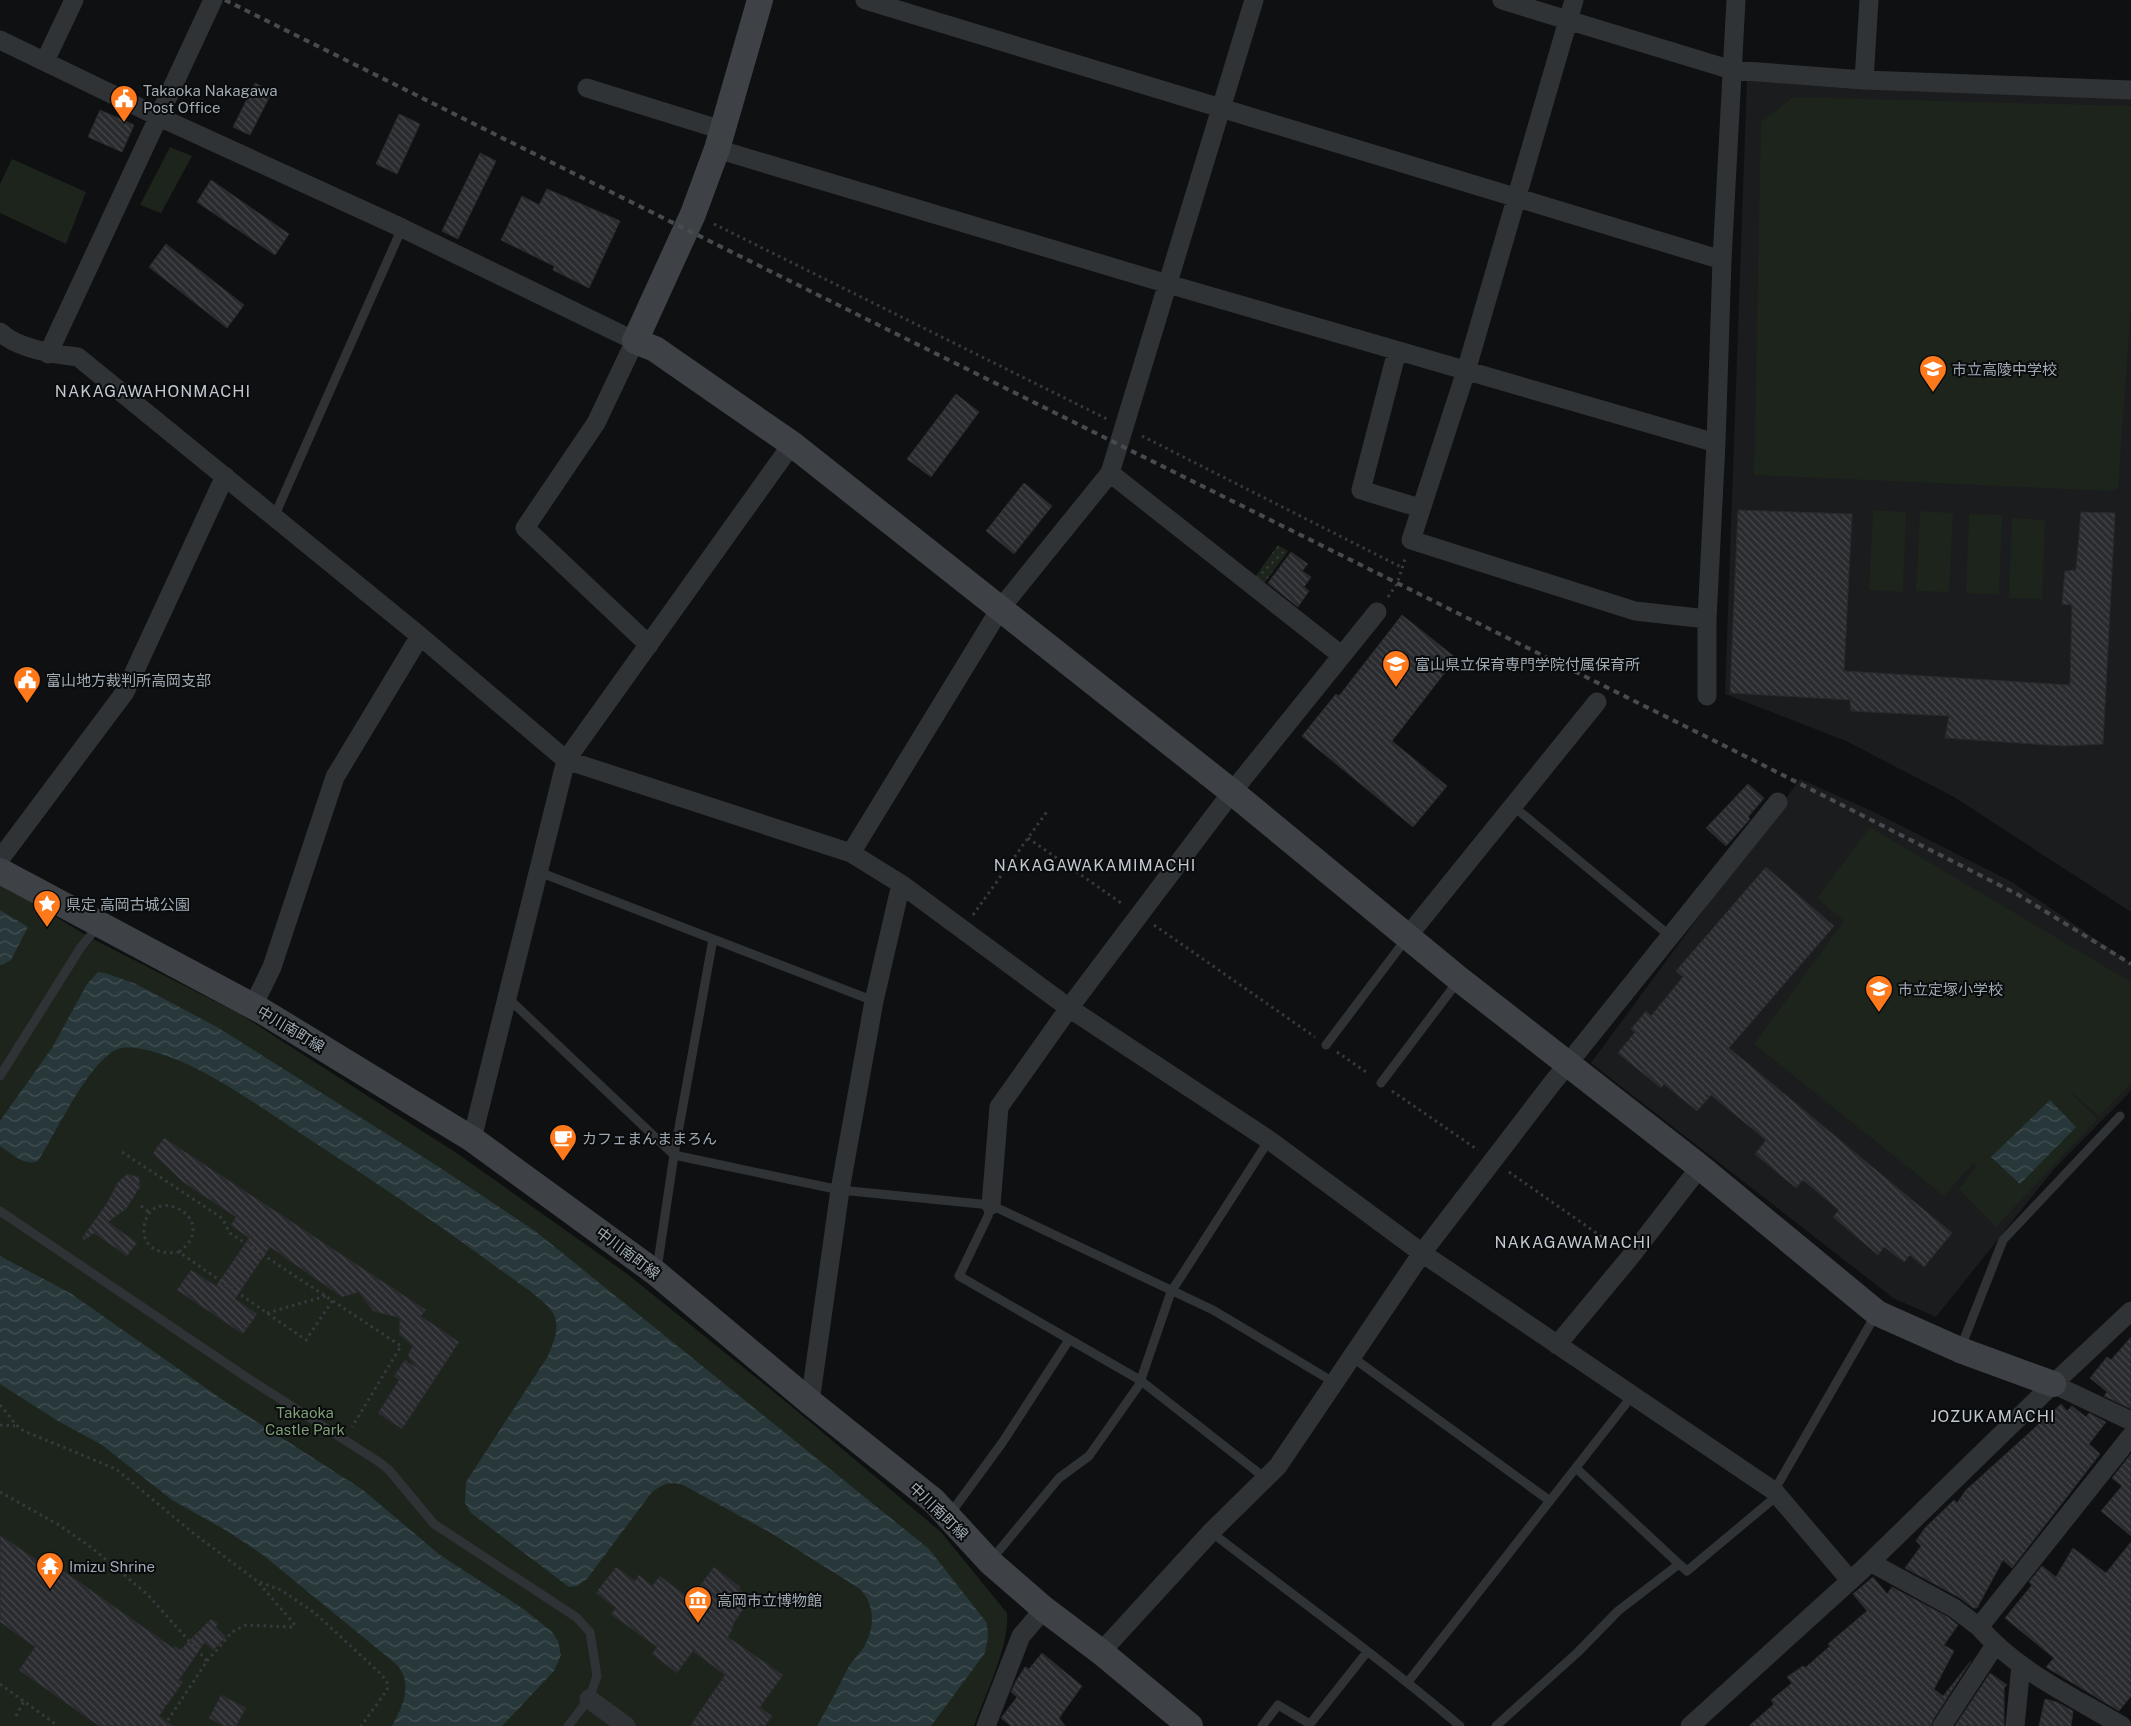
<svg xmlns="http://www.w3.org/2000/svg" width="2131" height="1726" viewBox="0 0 2131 1726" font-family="'Public Sans','Noto Sans JP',sans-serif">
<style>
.built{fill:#1b1c1e}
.grass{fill:url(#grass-dots)}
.park{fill:#1c241c}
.water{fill:url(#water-waves)}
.building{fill:url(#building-back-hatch);stroke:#292a2d}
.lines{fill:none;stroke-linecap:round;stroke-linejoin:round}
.path{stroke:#363a3d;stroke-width:3;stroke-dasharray:2.5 4;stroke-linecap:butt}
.lane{stroke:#303336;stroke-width:9}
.street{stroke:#303336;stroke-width:19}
.secondary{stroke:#3e4246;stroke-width:26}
.rail{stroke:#474b4f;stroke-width:4;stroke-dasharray:6 5;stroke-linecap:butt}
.labels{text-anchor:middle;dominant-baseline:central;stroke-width:4;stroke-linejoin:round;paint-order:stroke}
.poi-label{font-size:15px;fill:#9faab3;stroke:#0a0b0c;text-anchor:start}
.street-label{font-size:15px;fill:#9faab3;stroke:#0a0b0c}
.park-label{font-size:15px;fill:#7d9f75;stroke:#0a0b0c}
.neighbourhood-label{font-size:16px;letter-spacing:1px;fill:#c1c8cf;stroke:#0a0b0c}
</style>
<defs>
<pattern id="grass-dots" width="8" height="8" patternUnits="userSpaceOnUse" patternTransform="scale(1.25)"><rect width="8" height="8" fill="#1c241c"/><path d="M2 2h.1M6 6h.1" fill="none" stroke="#3a413b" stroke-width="1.8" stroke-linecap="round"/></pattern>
<pattern id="water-waves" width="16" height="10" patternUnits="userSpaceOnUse" patternTransform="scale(1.25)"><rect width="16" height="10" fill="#28373a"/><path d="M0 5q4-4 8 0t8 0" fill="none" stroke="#445154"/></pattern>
<pattern id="building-back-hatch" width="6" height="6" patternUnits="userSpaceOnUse" patternTransform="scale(1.25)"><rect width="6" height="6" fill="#2a2b2e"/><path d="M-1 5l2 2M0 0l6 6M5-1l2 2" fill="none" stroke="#46474a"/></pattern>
</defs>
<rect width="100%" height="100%" fill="#0f1011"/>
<!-- built -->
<path class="built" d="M1747 78 2131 92V912L1954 797 1846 741 1725 694Z
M1800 779 1874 812 2012 882 2131 963V1091L2054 1169 1936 1317 1893 1298 1591 1063Z"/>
<!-- grass -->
<path class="grass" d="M1278 545 1288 551 1260 589 1252 581Z"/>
<!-- park -->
<path class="park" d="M1793 97 2131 106V305L2118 488 2109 491 1754 475 1761 122Z
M170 147 192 156 161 213 140 205Z
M12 159 86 192 66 244 0 213V184Z
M1873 510 1906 512 1903 592 1869 590Z
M1920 511 1953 513 1949 592 1916 591Z
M1969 514 2002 515 1999 595 1966 593Z
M2012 518 2045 520 2042 599 2009 598Z
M1870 827 2131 982V1084L2099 1116 2064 1086 2097 1119 1996 1227 1959 1189 1976 1167 1973 1163 1944 1196 1754 1044 1844 921 1817 898Z
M0 883 89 937 240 1014 458 1154 626 1273 790 1405 941 1532 1007 1613C1010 1645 985 1695 974 1726H0Z"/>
<!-- water -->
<path class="water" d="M0 910 28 927 11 960 2 965H0Z
M98 972 105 973 136 984 217 1027 439 1167 535 1231 929 1549 987 1623 988 1636 985 1653 931 1726H817C828 1707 838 1688 848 1668 852 1661 857 1656 862 1650 874 1632 877 1606 860 1589L771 1533 683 1485C670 1481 663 1484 652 1492L587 1579 577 1586 569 1587 471 1513 465 1503 466 1482 548 1356C554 1341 562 1325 551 1310 541 1297 505 1274 491 1263 431 1219 369 1178 306 1137 268 1112 229 1084 187 1064 172 1057 139 1045 122 1048 93 1052 55 1135 38 1161 25 1167 11 1153 0 1146V1121L52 1048 87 984Z
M2050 1100 2076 1127 2020 1184 1991 1157Z
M0 1256 70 1293 223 1400 363 1490 440 1555 525 1610 552 1632 558 1641 561 1655 554 1671 502 1726H392C403 1706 414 1683 396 1664L263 1555 227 1531 172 1500 102 1445 58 1421 0 1384Z"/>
<!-- building -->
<path class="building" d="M255 83 272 92 250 135 233 127Z
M100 110 134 125 122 152 88 137Z
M399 114 420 124 397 174 376 164Z
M480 153 496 161 458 239 442 231Z
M211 180 289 234 275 255 197 202Z
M547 189 620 221 589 288 553 270 554 266 501 240 522 196 539 205Z
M166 244 244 305 227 328 149 267Z
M956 394 979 412 931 477 907 459Z
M1024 483 1052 506 1014 554 986 531Z
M1738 510 1852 514 1844 671 2070 685 2072 605 2062 604 2065 571 2076 570 2081 512 2115 513 2103 744 2063 746 1945 738 1949 716 1851 711 1850 700 1730 693Z
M1291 552 1308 564 1302 571 1311 577 1304 587 1309 591 1298 607 1268 583Z
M1402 615 1456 658 1392 741 1447 786 1413 827 1302 736 1336 694 1339 696Z
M1748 784 1764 798 1748 817 1750 819 1726 846 1706 828Z
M1766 867 1834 926 1729 1048 1952 1233 1924 1267 1910 1255 1904 1262 1884 1247 1878 1255 1833 1217 1839 1210 1803 1180 1796 1188 1755 1154 1766 1140 1711 1095 1697 1111 1664 1084 1661 1088 1618 1053 1635 1032 1631 1029 1646 1011 1651 1016 1683 977 1676 971Z
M164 1138 426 1310 421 1316 459 1342 402 1429 378 1413 399 1380 394 1376 405 1360 416 1367 408 1355 413 1346 399 1334 400 1318 373 1311 359 1292 342 1297 270 1247 235 1299 257 1314 243 1334 177 1290 191 1270 216 1286 249 1238 231 1225 236 1217 183 1182 153 1153Z
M127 1174 139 1177 140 1187 126 1209 108 1222 137 1243 127 1256 94 1233 85 1240 82 1238 107 1203 118 1182Z
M2131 1337V1409L2104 1396 2107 1392 2090 1378 2107 1357 2111 1360Z
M2061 1404 2067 1411 2072 1406 2086 1417 2089 1413 2106 1422 2089 1444 2100 1454 2012 1568 2003 1560 1977 1608H1973L1960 1598 1905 1568 1921 1546 1916 1541 1925 1528 1954 1500 1957 1503 1966 1490Z
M2131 1454V1536L2101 1511 2122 1486 2112 1478Z
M0 1535 41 1563 45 1558 173 1648 175 1646 180 1650 211 1619 218 1624 216 1627 226 1637 213 1650 205 1642 179 1680 183 1682 159 1716 173 1726H99L19 1670 35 1647 0 1622Z
M2131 1542V1696L2119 1711 2046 1667 2054 1658 2005 1618 2032 1585 2029 1582 2042 1566 2056 1577 2073 1548 2106 1573Z
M616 1567 635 1581 639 1575 652 1586 660 1576 690 1599 714 1567 740 1587 739 1589 751 1598 733 1624V1628L728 1637 783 1675 760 1707 772 1716 765 1726H690L725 1675 693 1651 677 1673 652 1654 657 1647 611 1614 616 1608 596 1593Z
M1873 1577 1887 1594 1892 1587 1948 1617 1958 1625 1944 1645 1954 1651 1934 1689 1943 1696 1971 1661 1933 1720 1931 1726H1749L1774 1704 1771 1700 1792 1683 1787 1677 1803 1666 1805 1668 1830 1646 1828 1644 1867 1611 1853 1594Z
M1042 1653 1082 1686 1059 1718 1065 1726H1011L1001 1718 1017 1697 1011 1692 1016 1681 1025 1667 1029 1669Z
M1990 1673 2007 1685 2004 1688V1726H1955Z
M221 1695 246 1708 236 1726H223L209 1718Z
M2045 1699 2057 1702 2073 1711 2071 1726H2039Z"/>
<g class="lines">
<!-- path -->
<path class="path" d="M714 224 1107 419
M1142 436 1403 568
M1388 597 1397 584 1405 559
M1028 838 1124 905
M973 915 1048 810
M1154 925 1315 1037
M1337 1052 1369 1074
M1392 1091 1478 1150
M122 1152 222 1218 230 1233 401 1346 352 1427
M1509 1172 1615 1246
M141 1206 150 1213
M179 1252C224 1218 147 1180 144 1229 143 1249 162 1255 179 1252L306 1340 333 1300
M267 1313 326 1296
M0 1405C9 1414 14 1425 24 1431L116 1469 193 1533 257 1581 281 1590 315 1613 382 1675 388 1684 387 1690 361 1726
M0 1425 15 1426
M0 1492 59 1525 92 1548 148 1595 207 1661 164 1726
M207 1661 232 1632 246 1625 292 1627 295 1625 257 1581
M0 1684 58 1726
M16 1716 24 1701"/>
<!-- lane -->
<path class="lane" d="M274 517 402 228
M1513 806 1670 936
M539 872 874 1001
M509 999 674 1155 840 1190 991 1205 1213 1310 1335 1383
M1326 1045 1406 939
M0 1076 81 947 98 926
M1381 1083 1458 981
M991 1205 988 1216 959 1276 1140 1380 1265 1478
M0 1211 249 1379 379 1462 389 1470 434 1524 576 1617 590 1632 597 1676 589 1699 568 1726
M657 1269 674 1155 713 939
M1961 1347 2003 1240 2120 1116
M1352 1357 1550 1501
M950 1514 1002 1443 1069 1340
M1211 1532C1294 1596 1380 1658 1460 1726
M992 1559 1059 1478 1089 1456 1139 1385 1171 1292 1269 1140
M1679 1564 1687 1571 1772 1500 1774 1491 1876 1314
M1408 1682 1632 1396
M1262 1726 1278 1705 1310 1724 1367 1652
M1496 1726 1578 1652 1618 1611 1679 1564 1576 1468"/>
<!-- street -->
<path class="street" d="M865 0 1722 260
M1502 0 1732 70 1864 80 2131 90
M1574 0 1466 371 1411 540 1635 611 1707 619
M0 40 157 116 402 228 635 341 596 423 525 528 649 645
M45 61 74 0
M1864 80 1869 0
M587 88 722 130
M717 149 1168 284 1716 443
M0 332C18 349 54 354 78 357L420 636 566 760 851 853 901 884 1069 1008 1269 1140 1422 1253 1774 1491 1850 1580
M1397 351 1361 490 1420 508
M48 354 213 0
M1110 473 1341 655
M1707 696V619L1716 443 1722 260 1736 0
M851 853 1000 609 1110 473 1254 0
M0 859 125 692 225 476
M1407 937 1597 702
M253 1006 272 967 335 777 420 636
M472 1139 566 760 792 444
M991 1205 999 1107 1069 1008 1232 792 1377 612
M1557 1345 1631 1256 1700 1167
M2053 1384 2131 1421
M810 1402 840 1190 874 1001 901 884
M1870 1562 1954 1608 1979 1627
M1101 1652 1211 1532 1278 1466 1422 1253 1550 1086 1778 802
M589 1699 626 1726
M986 1726 1021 1636 1044 1609
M1690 1726 1862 1570 2053 1384 2131 1311
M1942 1726 1995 1645
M2015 1726 2021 1665
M2122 1726C2072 1696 2017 1671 1979 1627L2131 1436"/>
<!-- secondary -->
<path class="secondary" d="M760 0 717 149 693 214 635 341 655 349 792 444 1232 792 1459 979 1700 1167 1877 1313 1960 1350 2053 1384
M0 871 262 1011 472 1139 656 1273 810 1402 934 1501 990 1562 1044 1609 1101 1652 1190 1726"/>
<!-- rail -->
<path class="rail" d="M225 0 1761 764 2017 894 2131 964"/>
</g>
<!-- icons -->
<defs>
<symbol id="civic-pin" viewBox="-11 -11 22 30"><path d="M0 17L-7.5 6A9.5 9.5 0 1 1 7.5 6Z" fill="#fd791b" stroke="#0a0b0c"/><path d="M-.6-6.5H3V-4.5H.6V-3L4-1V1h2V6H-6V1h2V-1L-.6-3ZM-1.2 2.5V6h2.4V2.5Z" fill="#fff"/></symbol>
<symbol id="school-pin" viewBox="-11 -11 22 30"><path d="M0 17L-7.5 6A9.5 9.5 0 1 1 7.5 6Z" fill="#fd791b" stroke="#0a0b0c"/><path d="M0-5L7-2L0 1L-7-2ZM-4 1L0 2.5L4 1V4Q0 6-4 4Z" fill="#fff"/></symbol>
<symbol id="sight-pin" viewBox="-11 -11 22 30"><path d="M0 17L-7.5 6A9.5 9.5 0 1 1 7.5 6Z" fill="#fd791b" stroke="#0a0b0c"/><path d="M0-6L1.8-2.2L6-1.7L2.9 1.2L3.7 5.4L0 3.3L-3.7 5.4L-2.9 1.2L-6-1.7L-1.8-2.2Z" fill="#fff"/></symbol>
<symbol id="cafe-pin" viewBox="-11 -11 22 30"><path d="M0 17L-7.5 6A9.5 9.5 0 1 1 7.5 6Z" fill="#fd791b" stroke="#0a0b0c"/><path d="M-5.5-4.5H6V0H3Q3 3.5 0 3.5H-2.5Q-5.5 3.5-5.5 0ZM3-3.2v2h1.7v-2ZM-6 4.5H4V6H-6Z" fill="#fff"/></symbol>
<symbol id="temple-pin" viewBox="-11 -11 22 30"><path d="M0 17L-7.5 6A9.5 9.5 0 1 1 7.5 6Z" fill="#fd791b" stroke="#0a0b0c"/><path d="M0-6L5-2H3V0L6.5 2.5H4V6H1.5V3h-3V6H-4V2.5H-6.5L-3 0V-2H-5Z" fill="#fff"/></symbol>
<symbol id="museum-pin" viewBox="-11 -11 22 30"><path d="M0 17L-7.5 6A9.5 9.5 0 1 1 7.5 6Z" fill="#fd791b" stroke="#0a0b0c"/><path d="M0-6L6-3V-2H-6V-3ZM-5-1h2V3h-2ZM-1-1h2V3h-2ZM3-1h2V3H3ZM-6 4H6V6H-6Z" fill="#fff"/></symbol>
</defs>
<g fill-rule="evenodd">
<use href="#civic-pin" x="108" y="83" width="32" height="43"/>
<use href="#school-pin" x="1917" y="353" width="32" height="43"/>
<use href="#school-pin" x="1380" y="648" width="32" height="43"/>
<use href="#civic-pin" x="11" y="664" width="32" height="43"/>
<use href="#sight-pin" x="31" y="888" width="32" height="43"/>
<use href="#school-pin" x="1863" y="973" width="32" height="43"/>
<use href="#cafe-pin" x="547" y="1122" width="32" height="43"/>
<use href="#temple-pin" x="34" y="1550" width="32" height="43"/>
<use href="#museum-pin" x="682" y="1584" width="32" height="43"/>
</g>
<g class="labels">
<!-- poi labels -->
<g class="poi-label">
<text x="143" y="90">Takaoka Nakagawa<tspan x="143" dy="17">Post Office</tspan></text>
<text x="1952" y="369">市立高陵中学校</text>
<text x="1415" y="664">富山県立保育専門学院付属保育所</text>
<text x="46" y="680">富山地方裁判所高岡支部</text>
<text x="66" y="904">県定 高岡古城公園</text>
<text x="1898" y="989">市立定塚小学校</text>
<text x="582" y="1138">カフェまんままろん</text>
<text x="69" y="1566">Imizu Shrine</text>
<text x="717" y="1600">高岡市立博物館</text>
</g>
<!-- street labels -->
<g class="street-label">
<text transform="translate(291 1029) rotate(31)">中川南町線</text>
<text transform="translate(628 1253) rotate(37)">中川南町線</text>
<text transform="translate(939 1511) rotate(44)">中川南町線</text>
</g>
<!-- park labels -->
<g class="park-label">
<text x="305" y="1412">Takaoka<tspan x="305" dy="17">Castle Park</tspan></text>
</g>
<!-- neighbourhood labels -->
<g class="neighbourhood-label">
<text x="153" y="391">NAKAGAWAHONMACHI</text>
<text x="1095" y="865">NAKAGAWAKAMIMACHI</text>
<text x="1573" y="1242">NAKAGAWAMACHI</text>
<text x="1993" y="1416">JOZUKAMACHI</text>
</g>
</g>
</svg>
